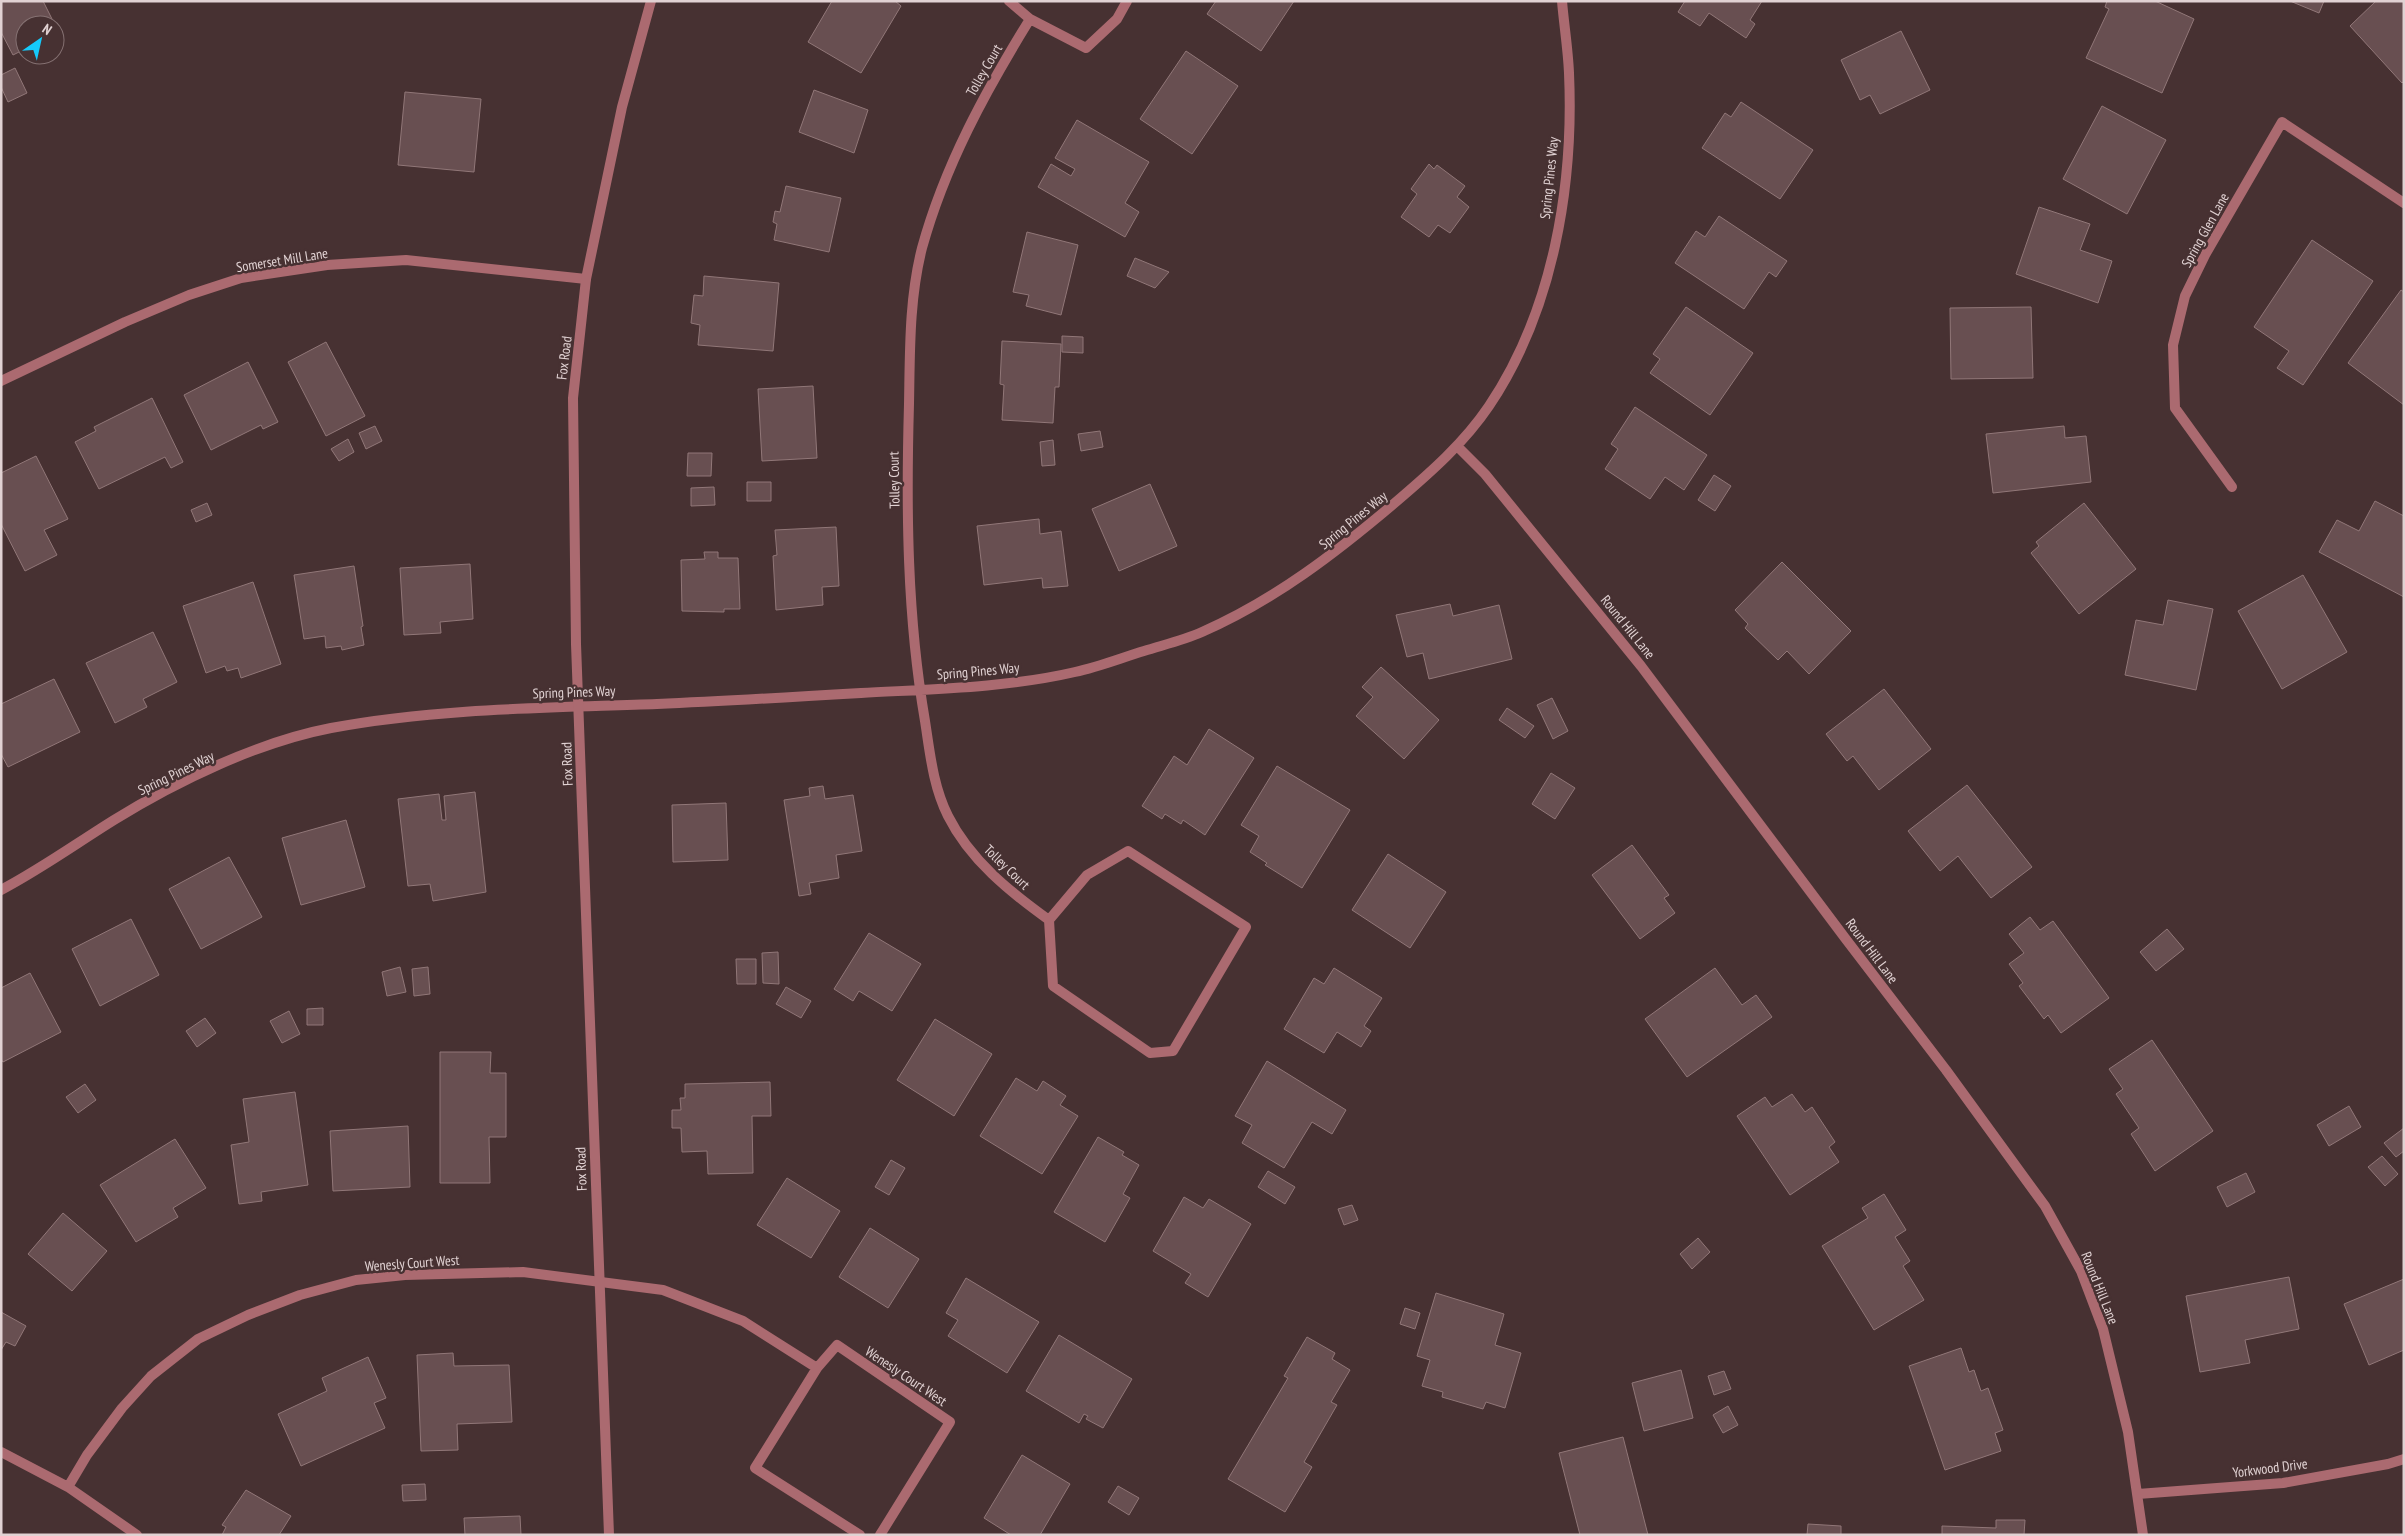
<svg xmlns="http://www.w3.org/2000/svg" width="2405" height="1536" viewBox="0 0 2405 1536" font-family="'PT Sans Narrow',sans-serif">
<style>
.building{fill:#684f51;stroke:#917778}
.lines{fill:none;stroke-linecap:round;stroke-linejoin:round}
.minor{stroke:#ab6a70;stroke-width:10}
.tertiary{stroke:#ab6a70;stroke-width:10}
.labels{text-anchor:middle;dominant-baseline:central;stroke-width:5;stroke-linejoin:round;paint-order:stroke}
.street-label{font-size:14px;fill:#e1d2d3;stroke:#473132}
</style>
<rect width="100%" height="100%" fill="#473132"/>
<!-- building -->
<path class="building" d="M1 1H43L55 25H25V49L13 55 1 32Z
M832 1H895L901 6 861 73 808 42Z
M1216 1H1294L1261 51 1207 14Z
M1685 1H1762L1750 20 1755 24 1746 38 1709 13 1700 26 1678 12Z
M2107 1H2155L2194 19 2162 93 2086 58 2109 9 2105 7Z
M2290 1H2324L2319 13Z
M2376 1H2404V81L2402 83 2350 26Z
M1901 31 1930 90 1880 114 1870 95 1860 100 1841 60Z
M1186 51 1238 86 1192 154 1140 119Z
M15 68 27 93 8 102 1 87V75Z
M814 90 868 110 854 153 799 132Z
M405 92 481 99 474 172 398 165Z
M1741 102 1813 150 1780 199 1702 148 1725 113 1731 117Z
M2102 106 2166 140 2127 214 2063 179Z
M1077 120 1149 162 1125 203 1139 212 1125 237 1038 187 1051 164 1071 176 1075 169 1055 158Z
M1429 164 1434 169 1437 165 1465 186 1457 197 1469 207 1450 233 1438 225 1429 237 1401 217 1417 194 1411 189Z
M786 186 841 198 829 252 774 240 777 224 773 222 775 211 780 212Z
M2039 207 2090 224 2080 250 2112 261 2098 303 2016 274Z
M1719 216 1787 261 1776 277 1769 272 1744 309 1675 263 1696 231 1705 237Z
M1027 232 1078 245 1061 315 1026 306 1029 295 1013 292Z
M2312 240 2373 281 2303 385 2277 368 2289 351 2254 327Z
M1135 258 1169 272 1155 288 1127 276Z
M704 276 779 283 773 351 698 345 700 325 691 323 694 295 703 296Z
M2401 290 2404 292V405L2348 363Z
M1686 307 1753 353 1710 415 1650 373 1660 359 1653 354Z
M2031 307 2033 378 1951 379 1950 308Z
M1062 336 1083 337V353L1062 352Z
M1002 341 1061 344 1059 387H1055L1053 423 1002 420 1004 385 1000 384Z
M326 342 365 416 326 436 288 362Z
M248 362 278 422 263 429 261 425 211 450 184 395Z
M813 386 817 458 762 461 758 389Z
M152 398 183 462 171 468 165 457 99 489 75 442 96 431 94 427Z
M1635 407 1707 455 1684 490 1665 477 1650 499 1605 469 1618 449 1611 444Z
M375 426 382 441 366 449 359 433Z
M2064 426 2065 438 2086 436 2091 482 1993 493 1986 434Z
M1100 431 1103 447 1081 451 1078 434Z
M348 439 354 452 339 461 331 449Z
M1053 440 1055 465 1042 466 1040 442Z
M688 453H712L711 476H687Z
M36 456 68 519 44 530 57 555 25 571 1 524V473Z
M1714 475 1731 486 1715 511 1698 500Z
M747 482H771V501H747Z
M1150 484 1177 546 1119 571 1092 509Z
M714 487 715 505 691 506V488Z
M2375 501 2404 516V597L2319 552 2337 520 2359 531Z
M207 503 212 515 196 522 191 510Z
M2084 503 2136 569 2079 614 2031 553 2039 546 2036 542Z
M1039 519 1040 534 1061 531 1068 586 1043 588 1042 578 984 585 977 526Z
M836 527 839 586 822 587 823 605 776 610 773 556 777 555 775 530Z
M704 552H718V558H738L740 609H724V612L682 611 681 560 705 559Z
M1782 562 1851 631 1809 674 1787 651 1778 660 1745 628 1748 624 1735 610Z
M470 564 473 619 440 622 441 633 404 635 400 568Z
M354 566 363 626 361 627 364 645 342 650 341 646 326 648 325 636 304 639 294 575Z
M2303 575 2347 652 2282 689 2238 611Z
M253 582 281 664 241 678 238 668 227 671 225 666 206 673 183 606Z
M2168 600 2213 609 2196 690 2125 675 2136 620 2163 625Z
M1450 604 1453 616 1499 605 1512 659 1429 679 1423 653 1407 657 1396 615Z
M153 632 177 682 143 699 147 707 115 723 86 663Z
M1381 667 1439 720 1404 759 1356 716 1373 697 1362 687Z
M54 679 80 732 8 767 1 754V704Z
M1884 689 1931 749 1879 790 1853 756 1847 761 1826 734Z
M1552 698 1568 731 1553 739 1537 705Z
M1507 708 1534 726 1525 738 1499 720Z
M1209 729 1254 758 1205 835 1183 820 1181 824 1165 814 1162 819 1142 806 1174 756 1187 765Z
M1277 766 1350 810 1302 888 1265 865 1267 863 1250 852 1259 836 1241 825Z
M1551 773 1575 788 1555 819 1532 804Z
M1967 785 2032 867 1991 898 1958 856 1940 871 1908 831Z
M823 786 825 799 853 795 862 851 836 855 839 878 809 883 811 894 799 896 784 800 810 796 809 788Z
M475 792 486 892 433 901 430 884 408 886 398 799 439 794 442 820H446L444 796Z
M726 803 728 860 673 862 672 805Z
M346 820 365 887 301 905 282 838Z
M1632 845 1669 895 1664 898 1675 913 1640 939 1592 875Z
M1388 854 1446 892 1410 948 1352 910Z
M229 857 262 917 201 949 169 889Z
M2030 917 2040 930 2053 921 2109 998 2061 1033 2048 1015 2044 1019 2019 986 2023 983 2009 964 2024 953 2009 934Z
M131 919 159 975 100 1006 72 949Z
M2167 929 2184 949 2156 971 2140 952Z
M869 933 921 964 892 1011 859 991 853 1001 834 989Z
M778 952 779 984 763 983 762 953Z
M736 959H756V984H737Z
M400 967 406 992 387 996 382 972Z
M428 967 430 994 414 996 412 969Z
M1334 968 1382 998 1364 1026 1371 1031 1361 1047 1337 1032 1324 1053 1284 1029 1314 978 1324 984Z
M1715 968 1742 1005 1756 995 1772 1017 1687 1077 1645 1019Z
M30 973 61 1032 3 1062 1 1059V988Z
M786 987 811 1001 801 1018 776 1004Z
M323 1008V1025H307V1009Z
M289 1011 300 1034 282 1043 270 1021Z
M205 1018 216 1033 197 1047 186 1031Z
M935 1019 992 1054 954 1116 897 1080Z
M2152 1040 2213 1131 2155 1171 2131 1134 2139 1128 2116 1094 2123 1089 2109 1069Z
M440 1052H491L490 1073H506V1137H489L490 1183H440Z
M1267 1061 1346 1110 1332 1134 1312 1122 1284 1168 1242 1143 1252 1125 1235 1116Z
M1016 1078 1037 1091 1043 1081 1066 1096 1060 1105 1078 1116 1042 1174 980 1136Z
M770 1082 771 1116H752L753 1173 708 1174 707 1151 682 1152 681 1128H672V1110H681L680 1098H685V1084Z
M85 1084 96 1100 78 1113 66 1097Z
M295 1092 308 1185 261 1192 262 1201 239 1204 231 1145 249 1142 243 1099Z
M1792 1094 1805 1112 1812 1107 1835 1142 1829 1147 1839 1162 1790 1195 1737 1116 1765 1097 1772 1107Z
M2349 1106 2361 1127 2329 1146 2317 1125Z
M408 1126 410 1187 333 1191 330 1131Z
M2404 1128V1151L2396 1157 2384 1143Z
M1098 1137 1124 1152 1122 1155 1139 1165 1123 1194 1130 1198 1105 1242 1054 1212Z
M175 1139 206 1188 173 1208 178 1217 136 1242 100 1185Z
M2382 1156 2398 1174 2385 1186 2368 1167Z
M891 1160 905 1168 889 1195 875 1187Z
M1268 1171 1295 1187 1285 1204 1258 1187Z
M2246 1173 2255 1192 2227 1207 2217 1187Z
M787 1178 840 1211 811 1258 757 1225Z
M1884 1194 1906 1230 1895 1237 1910 1261 1903 1266 1924 1300 1874 1330 1822 1246 1868 1218 1862 1208Z
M1184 1197 1203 1208 1209 1199 1251 1224 1208 1297 1185 1283 1191 1274 1153 1251Z
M1352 1205 1358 1220 1344 1225 1338 1209Z
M63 1213 107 1251 72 1291 28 1254Z
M870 1228 919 1259 888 1308 839 1277Z
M1698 1238 1710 1252 1692 1269 1680 1254Z
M2289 1277 2299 1329 2245 1340 2250 1363 2200 1372 2186 1296Z
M966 1278 1039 1322 1007 1373 948 1336 958 1320 946 1313Z
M2404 1279V1350L2369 1365 2344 1304Z
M1436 1293 1504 1314 1495 1345 1521 1353 1505 1408 1486 1402 1483 1409 1442 1397 1443 1392 1422 1386 1430 1360 1417 1356Z
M1405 1308 1420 1313 1415 1329 1400 1324Z
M1 1312 26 1326 15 1346 6 1342 1 1350Z
M1059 1335 1132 1379 1103 1428 1086 1419 1088 1416 1084 1414 1079 1423 1026 1391Z
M1307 1337 1335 1353 1332 1359 1350 1370 1331 1402 1337 1405 1304 1462 1312 1467 1285 1512 1228 1479 1288 1378 1284 1376Z
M1961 1348 1969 1372 1974 1370 1981 1391 1988 1388 2003 1430 1995 1433 2001 1451 1945 1470 1909 1366Z
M453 1353 454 1366 509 1365 512 1422 457 1424 458 1450 421 1451 417 1355Z
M368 1357 386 1398 374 1403 385 1428 301 1466 278 1414 327 1391 322 1378Z
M1681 1370 1693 1418 1644 1431 1632 1383Z
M1724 1371 1731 1389 1714 1395 1708 1376Z
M1728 1406 1738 1425 1723 1433 1713 1415Z
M1623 1437 1648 1535H1580L1559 1453Z
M1022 1455 1070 1484 1040 1535H1011L984 1518Z
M425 1484 426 1500 403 1501 402 1485Z
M1118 1486 1139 1498 1129 1515 1108 1502Z
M246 1490 291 1516 279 1535H222L226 1527 222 1525Z
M520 1516 521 1535H465L464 1518Z
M1996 1520H2025L2024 1535H1942V1526L1996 1528Z
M1808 1524 1841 1526V1535H1807Z"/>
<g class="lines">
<!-- minor -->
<path class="minor" d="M1009 1 1030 19 1086 48 1117 19 1127 1
M1030 19C985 92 945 165 922 248 909 299 910 352 909 404 906 510 907 616 925 721 930 753 933 786 948 816 970 860 1010 892 1049 920
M1 381 125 322 189 295 241 278 327 265 406 260 586 279
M1457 446 1485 474 1641 666 1845 938 1946 1070 2045 1206 2081 1271 2103 1329 2128 1432 2143 1535
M2232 487 2175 408 2173 345 2185 296 2205 255 2282 122 2404 203
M1128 851 1246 927 1173 1051 1150 1053 1053 986 1049 920 1087 875Z
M1 890C41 869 77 843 114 820 177 781 258 742 331 728 438 708 548 708 657 704 725 701 793 697 861 693 932 689 1006 688 1075 672 1098 667 1121 658 1144 651 1163 645 1184 640 1202 632 1275 600 1337 552 1397 501 1431 472 1464 443 1489 406 1553 311 1574 186 1569 73 1568 49 1564 25 1562 1
M1 1452 68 1487 137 1535
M68 1487 87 1455 122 1408 151 1376 198 1339 248 1315 300 1295 356 1280 405 1275 523 1272 663 1290 743 1321 817 1368
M2138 1494 2283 1483 2388 1464 2404 1459
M860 1535 755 1468 817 1368 837 1345 950 1422 880 1535"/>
<!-- tertiary -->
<path class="tertiary" d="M609 1535 576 644 573 398 586 279 622 107 651 1"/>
</g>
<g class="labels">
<!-- street labels -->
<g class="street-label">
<text transform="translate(984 70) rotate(-60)">Tolley Court</text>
<text transform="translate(1549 178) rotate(-84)">Spring Pines Way</text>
<text transform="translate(2205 230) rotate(-61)">Spring Glen Lane</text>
<text transform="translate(282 260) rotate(-9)">Somerset Mill Lane</text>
<text transform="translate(564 358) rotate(-83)">Fox Road</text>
<text transform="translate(894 480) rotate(-91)">Tolley Court</text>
<text transform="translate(1353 520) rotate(-39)">Spring Pines Way</text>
<text transform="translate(1628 627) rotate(51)">Round Hill Lane</text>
<text transform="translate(978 671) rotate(-5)">Spring Pines Way</text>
<text transform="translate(574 692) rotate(-2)">Spring Pines Way</text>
<text transform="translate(567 764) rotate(-92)">Fox Road</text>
<text transform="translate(176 773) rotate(-26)">Spring Pines Way</text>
<text transform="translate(1007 867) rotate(44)">Tolley Court</text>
<text transform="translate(1872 951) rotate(53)">Round Hill Lane</text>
<text transform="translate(581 1169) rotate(-92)">Fox Road</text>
<text transform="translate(412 1263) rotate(-4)">Wenesly Court West</text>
<text transform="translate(2100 1288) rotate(68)">Round Hill Lane</text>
<text transform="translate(906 1376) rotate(34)">Wenesly Court West</text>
<text transform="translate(2270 1468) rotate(-7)">Yorkwood Drive</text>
</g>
</g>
<!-- border -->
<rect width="2405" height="1536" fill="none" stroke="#e1d2d3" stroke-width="5"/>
<!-- north arrow -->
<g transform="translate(40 40) rotate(34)"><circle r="24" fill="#473132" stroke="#857172"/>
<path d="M0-4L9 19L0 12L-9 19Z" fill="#15cafb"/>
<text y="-8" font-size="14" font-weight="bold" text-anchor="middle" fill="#e1d2d3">N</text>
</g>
</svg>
